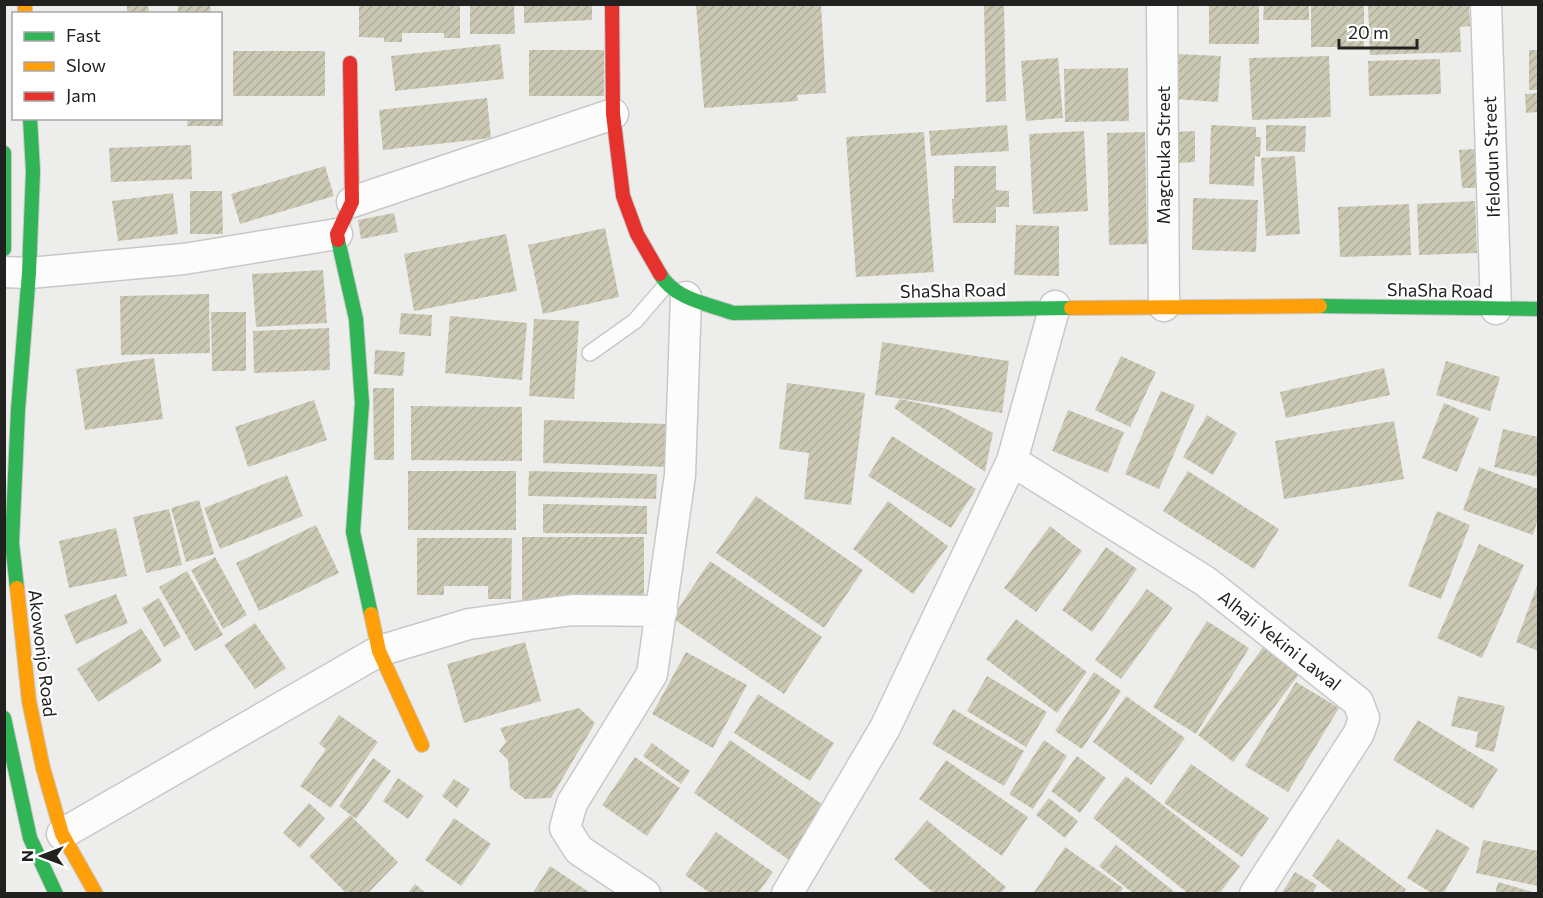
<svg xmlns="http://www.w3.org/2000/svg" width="1543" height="898" viewBox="0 0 1543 898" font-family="Commissioner,sans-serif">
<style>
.building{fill:url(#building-hatch)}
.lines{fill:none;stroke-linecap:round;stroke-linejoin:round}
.lane-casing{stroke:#c8c8c7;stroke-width:18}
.street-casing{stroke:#c8c8c7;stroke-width:33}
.fast-casing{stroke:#c8c8c7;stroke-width:16}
.slow-casing{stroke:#c8c8c7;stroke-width:16}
.jam-casing{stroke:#c8c8c7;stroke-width:16}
.lane{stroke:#fcfcfc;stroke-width:15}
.street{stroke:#fcfcfc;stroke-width:30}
.fast{stroke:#30b455;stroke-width:14}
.slow{stroke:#ff9f0a;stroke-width:14}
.jam{stroke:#e5322d;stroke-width:14}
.labels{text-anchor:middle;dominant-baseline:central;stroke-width:4.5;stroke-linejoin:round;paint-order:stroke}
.street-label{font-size:18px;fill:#212220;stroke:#fff}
</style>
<defs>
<pattern id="building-hatch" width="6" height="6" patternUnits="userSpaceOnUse" patternTransform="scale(1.5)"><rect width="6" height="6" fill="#cbc9b4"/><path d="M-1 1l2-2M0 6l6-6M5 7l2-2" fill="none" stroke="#aeac9a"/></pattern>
</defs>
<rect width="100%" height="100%" fill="#edeeec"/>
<!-- building -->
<path class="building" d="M127 4H148L149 14H127Z
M178 4H210L211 14H178Z
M359 4H460V38H444V33H402V42H384V38L359 37Z
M470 4H514L515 34H470Z
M524 4H592V20L524 23Z
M696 4H821L826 93 797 95 798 101 704 108Z
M984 4H1004L1006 101 986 102Z
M1209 4H1259V44H1209Z
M1264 4H1309V20H1263Z
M1311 4H1364V47H1311Z
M1368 4H1469L1470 26 1460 27 1461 52 1370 55Z
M500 44 504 79 395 91 391 56Z
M529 50H604V96H529Z
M1529 50H1538V90H1529Z
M233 51H325V96H233Z
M1177 54 1221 56 1218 102 1175 99Z
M1329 56 1331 117 1252 120 1249 58Z
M1058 58 1063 118 1026 121 1021 61Z
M1440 59 1441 94 1369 96 1368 61Z
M1128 68 1129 121 1065 122 1064 69Z
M1538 93V112L1526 113 1525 94Z
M487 98 491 138 383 150 379 110Z
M220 110H223V126H187L188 118H220Z
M1007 125 1009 151 931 156 929 131Z
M1211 125 1256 127V137H1261L1260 157 1255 156 1254 186 1209 184Z
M1266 125 1306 126 1305 152 1266 151Z
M1084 131 1088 211 1033 214 1029 134Z
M1195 131V162L1176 163 1175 132Z
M924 132 934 272 856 277 846 137Z
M1145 132 1147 244 1109 245 1107 133Z
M191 145 192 179 111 182 109 148Z
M1476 149 1479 188H1462L1459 150Z
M1295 156 1300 234 1266 236 1261 158Z
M325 166 334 196 240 224 231 194Z
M954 166H996V190L1009 191V207H996V223H953L952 199H954Z
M190 191H222L223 234H190Z
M173 193 178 234 118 241 112 201Z
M1193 198 1258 200 1256 252 1192 250Z
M1475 201 1477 253 1419 255 1417 204Z
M1409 204 1411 255 1340 257 1338 207Z
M394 213 398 232 361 239 358 220Z
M1016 225 1059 226V276L1014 275Z
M605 228 619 297 543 314 528 245Z
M506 234 517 291 414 311 404 254Z
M323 270 327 323 256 327 252 274Z
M209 294 210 353 121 355 120 296Z
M211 312H246V371H212Z
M401 313 432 315 431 336 399 334Z
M450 316 527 323 522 380 445 373Z
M534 319 579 321 574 399 529 396Z
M329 328 330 370 254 373 253 331Z
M882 342 1009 361 1002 413 875 395Z
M375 350 405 352 403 376 374 374Z
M1121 356 1156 372 1130 427 1095 410Z
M154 358 163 419 85 430 76 369Z
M1446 361 1500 377 1490 411 1436 395Z
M1384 368 1390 395 1286 418 1280 392Z
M787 383 865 393 851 505 804 499 809 453 779 449Z
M373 388H394V460H374Z
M1161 391 1195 405 1159 489 1125 474Z
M900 399 947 409 993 433 985 472 894 408Z
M314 400 327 440 248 467 235 427Z
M1444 403 1479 418 1457 472 1422 458Z
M411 406 522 407V461L411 460Z
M1068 410 1124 432 1108 473 1052 451Z
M1207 415 1237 433 1213 475 1183 457Z
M544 420 669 424 667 467 543 463Z
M1394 421 1404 479 1284 499 1275 441Z
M1503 429 1538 437V477L1494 467Z
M892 436 976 489 951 528 868 476Z
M1479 467 1538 489V519L1533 535 1463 510Z
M408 471H516V530H408Z
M529 471 657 474 656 499 528 496Z
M1188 471 1279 529 1254 569 1163 511Z
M287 475 303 516 220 549 204 508Z
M756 496 863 570 824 628 716 553Z
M199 500 214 554 186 562 171 508Z
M888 501 948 546 913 594 853 549Z
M543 504 647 506V534L543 533Z
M169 509 182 565 146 573 133 517Z
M1437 511 1470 525 1441 599 1408 586Z
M316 525 339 573 259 611 236 563Z
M1050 526 1082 551 1036 612 1004 588Z
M116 528 127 576 69 588 59 541Z
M522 537H644V600H522Z
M417 538H512L511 599H488V586H444V595H417Z
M1479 544 1524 565 1482 658 1437 638Z
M1106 547 1137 569 1092 632 1062 610Z
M215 557 247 615 223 629 191 570Z
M710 561 822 637 784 694 672 618Z
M187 571 223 635 195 651 159 587Z
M1538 583V651L1516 642Z
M1147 589 1173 608 1121 679 1095 660Z
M116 594 128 623 76 644 64 615Z
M159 598 181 637 164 647 142 608Z
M1016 619 1087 672 1057 713 986 659Z
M1207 621 1249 648 1196 734 1153 707Z
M255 623 286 668 255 689 224 645Z
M141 628 162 661 98 702 77 669Z
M525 642 541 701 464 723 447 664Z
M1264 646 1300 673 1233 762 1198 735Z
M686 652 747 685 713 748 652 714Z
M1094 672 1121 691 1082 749 1055 731Z
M987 676 1047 712 1026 747 967 711Z
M1296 682 1339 708 1288 792 1245 766Z
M758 694 834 743 810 781 734 733Z
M1126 696 1185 738 1151 785 1093 742Z
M1458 696 1505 706 1494 752 1475 747 1478 732 1451 726Z
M579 708 595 723 551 798 525 799 510 788 508 760 499 751 506 742 500 728Z
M953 709 1024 751 1004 786 932 744Z
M339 715 378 742 331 808 300 786 326 749 319 744Z
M1418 720 1498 769 1473 809 1393 760Z
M730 740 829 809 792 862 694 793Z
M1044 740 1067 756 1033 809 1009 794Z
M652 743 690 771 681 784 643 756Z
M1077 756 1106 778 1080 813 1051 791Z
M635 757 680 788 647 836 602 805Z
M373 758 391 771 356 819 339 806Z
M946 760 1028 817 1002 856 919 799Z
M1191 764 1269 818 1242 857 1164 803Z
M1126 776 1240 866 1219 894H1189L1093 818Z
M398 778 424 796 408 819 383 801Z
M454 779 470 789 457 808 442 796Z
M1049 798 1078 821 1065 838 1036 815Z
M309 803 325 818 300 848 283 833Z
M350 815 398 862 367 894H347L309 856Z
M454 818 491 844 461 886 425 860Z
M927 820 1006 887 1000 894H935L894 859Z
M1437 829 1470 848 1443 894H1433L1407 878Z
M716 832 773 872 757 894H711L685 875Z
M1338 839 1406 889 1403 894H1336L1312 876Z
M1483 840 1538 851V886L1476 873Z
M1116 845 1177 894H1134L1099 866Z
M1065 847 1123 888 1119 894H1033Z
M550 866 592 894H532Z
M1295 872 1317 885 1312 894H1281Z
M1498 882 1536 893V894H1495Z
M415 884 427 894H407Z"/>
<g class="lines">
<defs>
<path id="lane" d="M590 353 635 321 666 285"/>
<path id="street" d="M1162 4 1164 306
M1486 4 1496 309
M352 202 613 114
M4 272 29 273 184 259 337 234
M1012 461 1205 581 1358 702 1364 718 1359 733 1255 894
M62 834 379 651 469 624 572 610 662 611
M645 894 579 850 565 828 572 803 652 674 680 475 686 297
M787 894 885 728 1012 461 1055 306"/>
<path id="fast" d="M4 153V249
M338 240 356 319 362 403 353 532 371 614
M660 274C674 299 708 304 733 313L1071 308
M1320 306 1538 309
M17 588 12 543 18 410 29 273 33 171 30 118
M4 718 30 838 56 894"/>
<path id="slow" d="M25 4V14
M1071 308 1320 306
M17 588 29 701 43 768 62 834 96 894
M371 614 379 651 422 745"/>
<path id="jam" d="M612 4 613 114 623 196 637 234 660 274
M338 240 337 234 352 202 350 63"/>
</defs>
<!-- lane casing -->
<use href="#lane" class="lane-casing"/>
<!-- street casing -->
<use href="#street" class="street-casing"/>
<!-- fast casing -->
<use href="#fast" class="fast-casing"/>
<!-- slow casing -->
<use href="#slow" class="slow-casing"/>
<!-- jam casing -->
<use href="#jam" class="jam-casing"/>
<!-- lane -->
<use href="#lane" class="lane"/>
<!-- street -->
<use href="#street" class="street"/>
<!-- fast -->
<use href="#fast" class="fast"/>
<!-- slow -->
<use href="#slow" class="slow"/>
<!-- jam -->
<use href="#jam" class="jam"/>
</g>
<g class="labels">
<!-- street labels -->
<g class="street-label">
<text transform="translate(1163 155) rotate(-90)">Magchuka Street</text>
<text transform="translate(1491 157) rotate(-92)">Ifelodun Street</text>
<text transform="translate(953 290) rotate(-1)">ShaSha Road</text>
<text transform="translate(1440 290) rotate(1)">ShaSha Road</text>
<text transform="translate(1280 640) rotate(38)">Alhaji Yekini Lawal</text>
<text transform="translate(43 653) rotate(83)">Akowonjo Road</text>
</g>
</g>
<!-- border -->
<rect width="1543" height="898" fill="none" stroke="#212220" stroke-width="12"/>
<!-- legend -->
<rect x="12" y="12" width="210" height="108" fill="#ffffff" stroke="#a6a7a6" stroke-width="1.5"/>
<rect x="24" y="32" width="30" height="9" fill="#30b455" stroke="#a6a7a6" stroke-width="1.5"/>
<text x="66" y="42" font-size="18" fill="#212220">Fast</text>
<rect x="24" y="62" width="30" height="9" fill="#ff9f0a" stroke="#a6a7a6" stroke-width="1.5"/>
<text x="66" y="72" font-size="18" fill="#212220">Slow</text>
<rect x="24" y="92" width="30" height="9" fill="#e5322d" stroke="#a6a7a6" stroke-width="1.5"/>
<text x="66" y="102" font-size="18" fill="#212220">Jam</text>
<!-- north arrow -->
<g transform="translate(42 856) rotate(270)" stroke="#ffffff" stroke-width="4.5" paint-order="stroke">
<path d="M0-4.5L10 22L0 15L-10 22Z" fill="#212220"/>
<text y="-9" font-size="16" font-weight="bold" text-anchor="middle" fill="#212220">N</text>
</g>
<!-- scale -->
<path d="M1339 39v9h78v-9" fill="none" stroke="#212220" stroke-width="3"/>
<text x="1348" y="39" font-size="18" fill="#212220" stroke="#ffffff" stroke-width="4.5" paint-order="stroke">20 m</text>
</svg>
